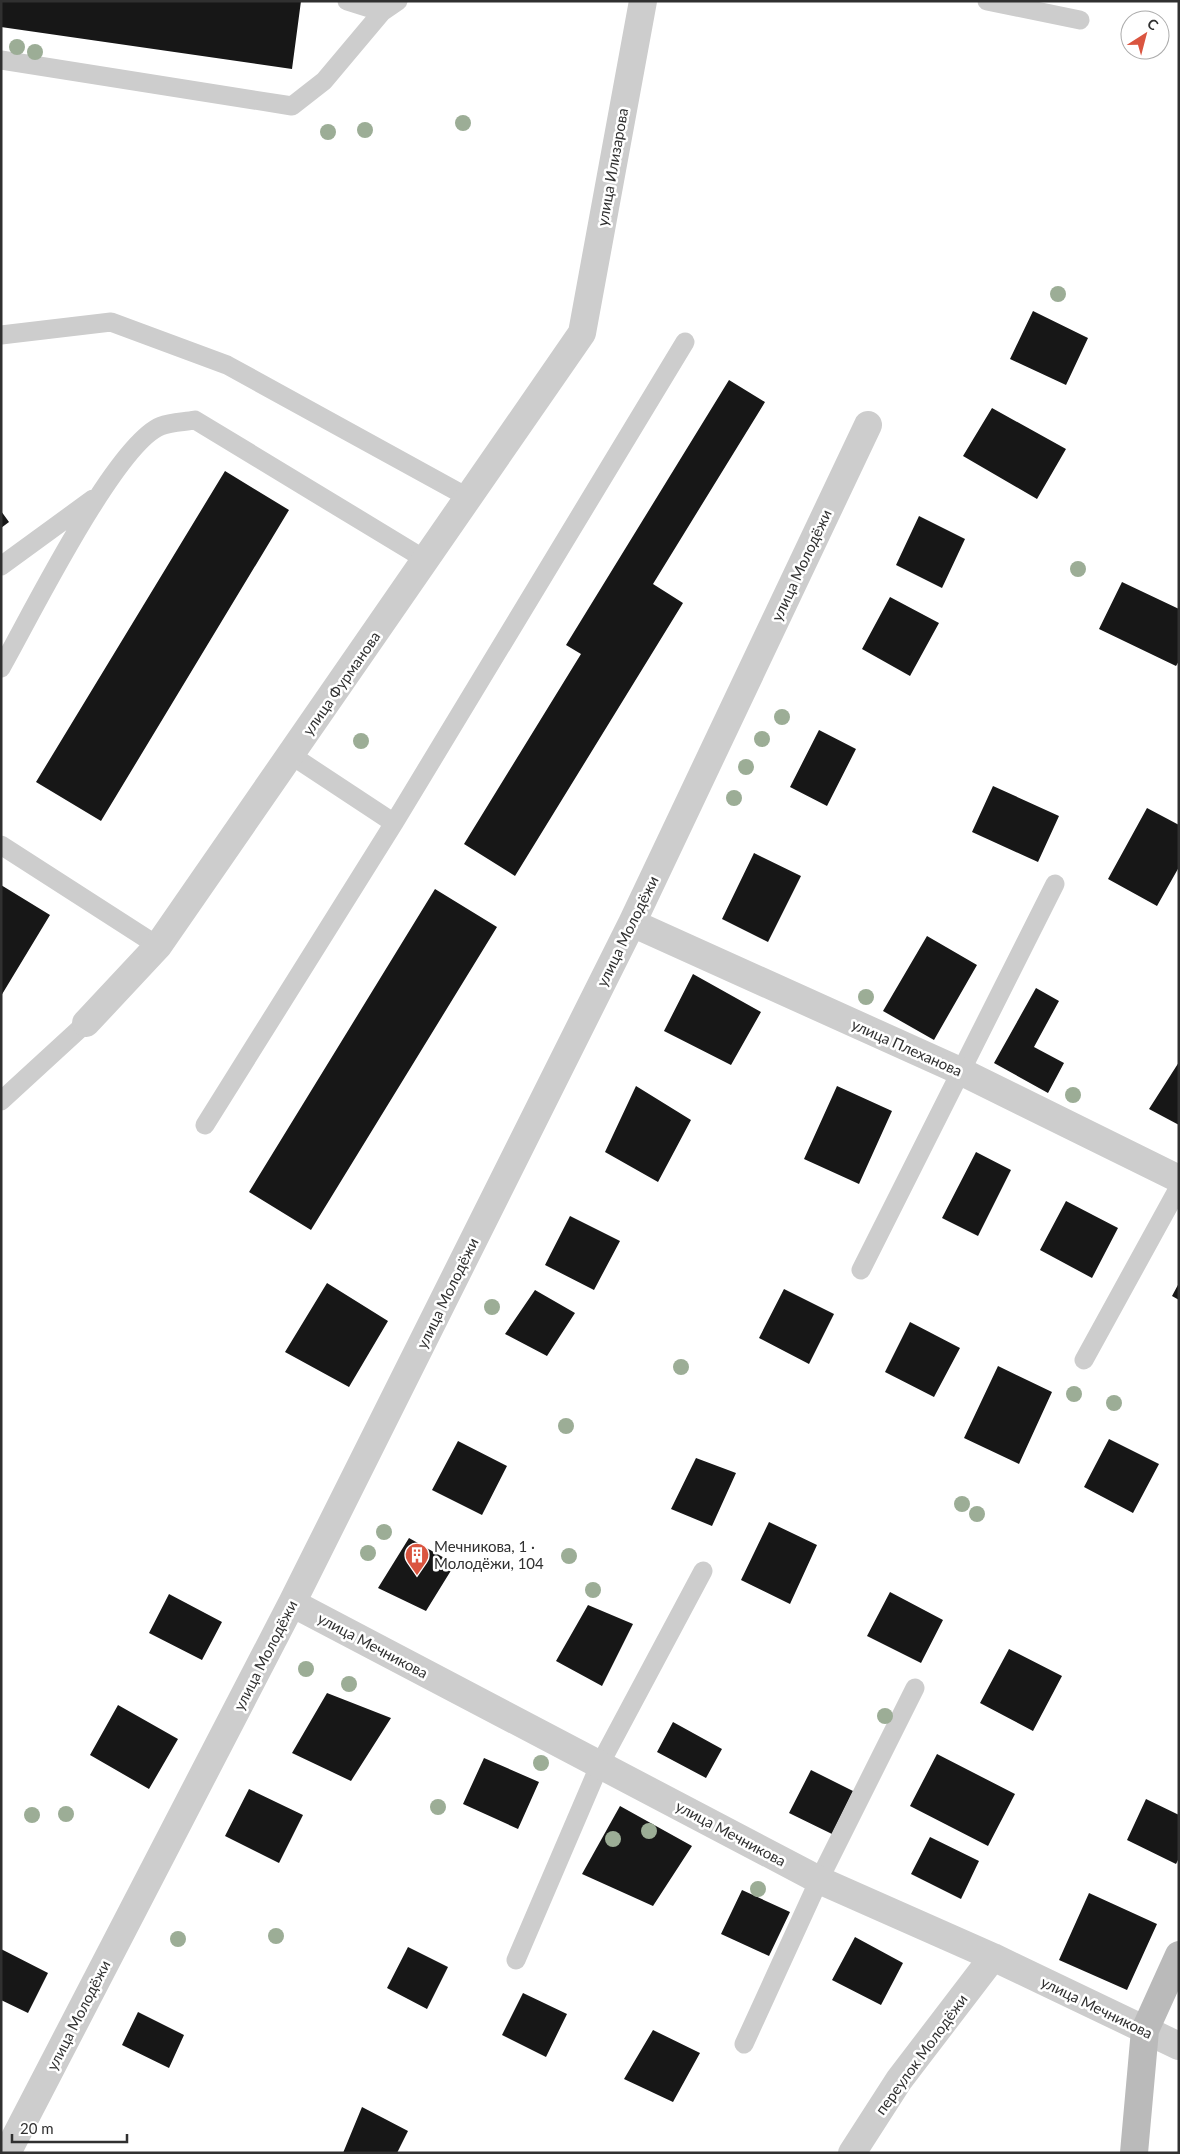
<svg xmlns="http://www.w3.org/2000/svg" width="1180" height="2154" viewBox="0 0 1180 2154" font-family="Lato,sans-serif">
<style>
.building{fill:#171717}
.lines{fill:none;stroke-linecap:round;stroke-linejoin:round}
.lane{stroke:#cdcdcd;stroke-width:19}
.street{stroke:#cdcdcd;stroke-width:28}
.secondary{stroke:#bababa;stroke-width:28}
.tree{fill:#9cad96}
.labels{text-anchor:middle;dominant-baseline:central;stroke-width:5;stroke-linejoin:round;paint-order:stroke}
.street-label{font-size:15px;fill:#303030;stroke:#fff}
.poi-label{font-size:15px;fill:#303030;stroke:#fff;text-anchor:start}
</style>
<rect width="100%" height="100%" fill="#fff"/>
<!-- building -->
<path class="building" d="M1 1H301L292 69 1 27Z
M1033 311 1088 338 1066 385 1010 359Z
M729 380 765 402 653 584 683 603 515 876 464 844 581 654 566 645Z
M992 408 1066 449 1037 499 963 456Z
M225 471 289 510 101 821 36 782Z
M1 511 9 522 1 528Z
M919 516 965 539 942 588 896 565Z
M1122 582 1179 609V661L1176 666 1099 629Z
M890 597 939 623 910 676 862 649Z
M819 730 856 749 827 806 790 787Z
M993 786 1059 816 1038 862 972 832Z
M1147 808 1179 825V867L1157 906 1108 879Z
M754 853 801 876 768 942 722 919Z
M1 885 50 915 1 996Z
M435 889 497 927 311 1230 249 1192Z
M927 936 977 965 934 1040 883 1011Z
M693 974 761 1012 731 1065 664 1031Z
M1036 988 1059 1001 1034 1047 1064 1063 1048 1093 994 1063Z
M1179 1062V1125L1149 1109Z
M636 1086 691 1120 658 1182 605 1152Z
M837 1086 892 1111 859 1184 804 1159Z
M976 1152 1011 1170 978 1236 942 1218Z
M1066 1201 1118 1228 1092 1278 1040 1250Z
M570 1216 620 1241 594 1290 545 1265Z
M327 1283 388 1321 349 1387 285 1352Z
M1179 1283V1300L1172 1296Z
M784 1289 834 1314 809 1364 759 1338Z
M535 1290 575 1313 547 1356 505 1334Z
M910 1322 960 1348 934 1397 885 1372Z
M998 1366 1052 1392 1019 1464 964 1438Z
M1109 1439 1159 1464 1133 1513 1084 1487Z
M458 1441 507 1466 482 1515 432 1490Z
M696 1458 736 1473 712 1526 671 1509Z
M769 1522 817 1545 790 1604 741 1580Z
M409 1538 455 1564 426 1611 378 1588Z
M890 1592 943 1620 921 1663 867 1636Z
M169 1594 222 1622 202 1660 149 1633Z
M588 1605 633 1624 602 1686 556 1661Z
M1009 1649 1062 1676 1033 1731 980 1703Z
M327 1693 391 1718 351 1781 292 1753Z
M118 1705 178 1739 149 1789 90 1755Z
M673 1722 722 1749 706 1778 657 1752Z
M937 1754 1015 1794 988 1846 910 1806Z
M484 1758 539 1782 518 1829 463 1804Z
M811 1770 853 1791 832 1834 789 1813Z
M249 1789 303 1815 279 1863 225 1836Z
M1146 1799 1179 1815V1858L1176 1864 1127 1840Z
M620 1806 692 1846 653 1906 582 1874Z
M930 1837 979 1861 961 1899 911 1874Z
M742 1890 790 1912 769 1956 721 1934Z
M1089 1893 1157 1924 1127 1990 1059 1960Z
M855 1937 903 1963 881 2005 832 1980Z
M408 1947 448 1967 427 2009 387 1988Z
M1 1949 48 1973 28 2013 1 2000Z
M523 1993 567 2014 546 2057 502 2035Z
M138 2012 184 2035 169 2068 122 2045Z
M653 2030 700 2053 673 2102 624 2079Z
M362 2107 408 2131 397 2153H343Z"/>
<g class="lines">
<!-- lane -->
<path class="lane" d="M347 1 382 12
M987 1 1080 20
M1 60 292 106 324 81 382 12 398 1
M1 335 111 322 227 365 469 498
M1 566 93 499
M1 668C29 619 115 444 161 426 171 422 184 422 195 420L426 560
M291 755 394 823
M1 845 158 946
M1 1101 86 1023
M205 1125 394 823 685 342
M861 1270 1055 884
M1084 1360 1179 1187
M516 1960 600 1764 703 1571
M744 2044 819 1880 915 1688"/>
<!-- street -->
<path class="street" d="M632 923 960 1071 1179 1179
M86 1023 158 946 582 333 643 1
M292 1603 819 1880 993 1957 1179 2046
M7 2153 292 1603 632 923 868 425
M852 2153 899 2080 993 1957"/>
<!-- secondary -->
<path class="secondary" d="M1134 2153 1145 2030 1179 1955"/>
</g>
<!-- trees -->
<g class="tree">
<circle cx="17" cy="47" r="8"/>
<circle cx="35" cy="52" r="8"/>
<circle cx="463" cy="123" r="8"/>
<circle cx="365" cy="130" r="8"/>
<circle cx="328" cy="132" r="8"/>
<circle cx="1058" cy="294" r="8"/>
<circle cx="1078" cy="569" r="8"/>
<circle cx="782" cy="717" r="8"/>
<circle cx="762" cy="739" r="8"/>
<circle cx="361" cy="741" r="8"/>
<circle cx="746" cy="767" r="8"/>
<circle cx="734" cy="798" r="8"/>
<circle cx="866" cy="997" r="8"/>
<circle cx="1073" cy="1095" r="8"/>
<circle cx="492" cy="1307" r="8"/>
<circle cx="681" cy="1367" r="8"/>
<circle cx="1074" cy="1394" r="8"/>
<circle cx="1114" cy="1403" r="8"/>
<circle cx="566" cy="1426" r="8"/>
<circle cx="962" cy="1504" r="8"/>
<circle cx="977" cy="1514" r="8"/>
<circle cx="384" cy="1532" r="8"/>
<circle cx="368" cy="1553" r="8"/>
<circle cx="569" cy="1556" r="8"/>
<circle cx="593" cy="1590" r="8"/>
<circle cx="306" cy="1669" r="8"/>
<circle cx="349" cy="1684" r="8"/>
<circle cx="885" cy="1716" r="8"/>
<circle cx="541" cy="1763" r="8"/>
<circle cx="438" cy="1807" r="8"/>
<circle cx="66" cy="1814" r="8"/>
<circle cx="32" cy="1815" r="8"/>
<circle cx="649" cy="1831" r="8"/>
<circle cx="613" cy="1839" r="8"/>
<circle cx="758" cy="1889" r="8"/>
<circle cx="276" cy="1936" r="8"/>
<circle cx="178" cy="1939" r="8"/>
</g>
<!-- icons -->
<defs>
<symbol id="building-pin" viewBox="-11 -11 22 30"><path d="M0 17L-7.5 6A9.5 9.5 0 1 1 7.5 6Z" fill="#da5540" stroke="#fff"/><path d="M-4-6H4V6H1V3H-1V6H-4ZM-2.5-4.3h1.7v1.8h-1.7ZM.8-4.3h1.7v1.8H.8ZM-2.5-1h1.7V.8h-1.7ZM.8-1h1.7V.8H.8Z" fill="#fff"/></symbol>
</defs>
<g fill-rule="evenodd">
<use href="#building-pin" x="403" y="1541" width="28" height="38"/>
</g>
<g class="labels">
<!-- street labels -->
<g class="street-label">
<text transform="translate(612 167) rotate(-80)">улица Илизарова</text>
<text transform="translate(801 565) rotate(-65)">улица Молодёжи</text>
<text transform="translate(341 683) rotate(-55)">улица Фурманова</text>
<text transform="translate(627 931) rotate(-64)">улица Молодёжи</text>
<text transform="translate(907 1047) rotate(24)">улица Плеханова</text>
<text transform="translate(447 1293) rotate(-64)">улица Молодёжи</text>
<text transform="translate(373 1645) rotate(28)">улица Мечникова</text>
<text transform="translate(265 1655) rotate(-63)">улица Молодёжи</text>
<text transform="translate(731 1833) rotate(28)">улица Мечникова</text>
<text transform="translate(1097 2007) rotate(26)">улица Мечникова</text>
<text transform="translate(78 2015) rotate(-63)">улица Молодёжи</text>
<text transform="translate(921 2054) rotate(-54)">переулок Молодёжи</text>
</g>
<!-- poi labels -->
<g class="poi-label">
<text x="434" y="1546">Мечникова, 1 ·<tspan x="434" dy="17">Молодёжи, 104</tspan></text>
</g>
</g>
<!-- border -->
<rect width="1180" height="2154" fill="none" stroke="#303030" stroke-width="5"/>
<!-- north arrow -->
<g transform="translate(1145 35) rotate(36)"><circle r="24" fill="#ffffff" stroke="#acacac"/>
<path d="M0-4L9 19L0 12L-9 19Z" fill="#da5540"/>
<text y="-8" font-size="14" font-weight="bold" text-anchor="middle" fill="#303030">С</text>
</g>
<!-- scale -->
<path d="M12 2134v8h115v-8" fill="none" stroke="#303030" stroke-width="2.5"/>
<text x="20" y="2134" font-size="15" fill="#303030" stroke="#ffffff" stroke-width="4" paint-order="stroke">20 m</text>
</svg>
